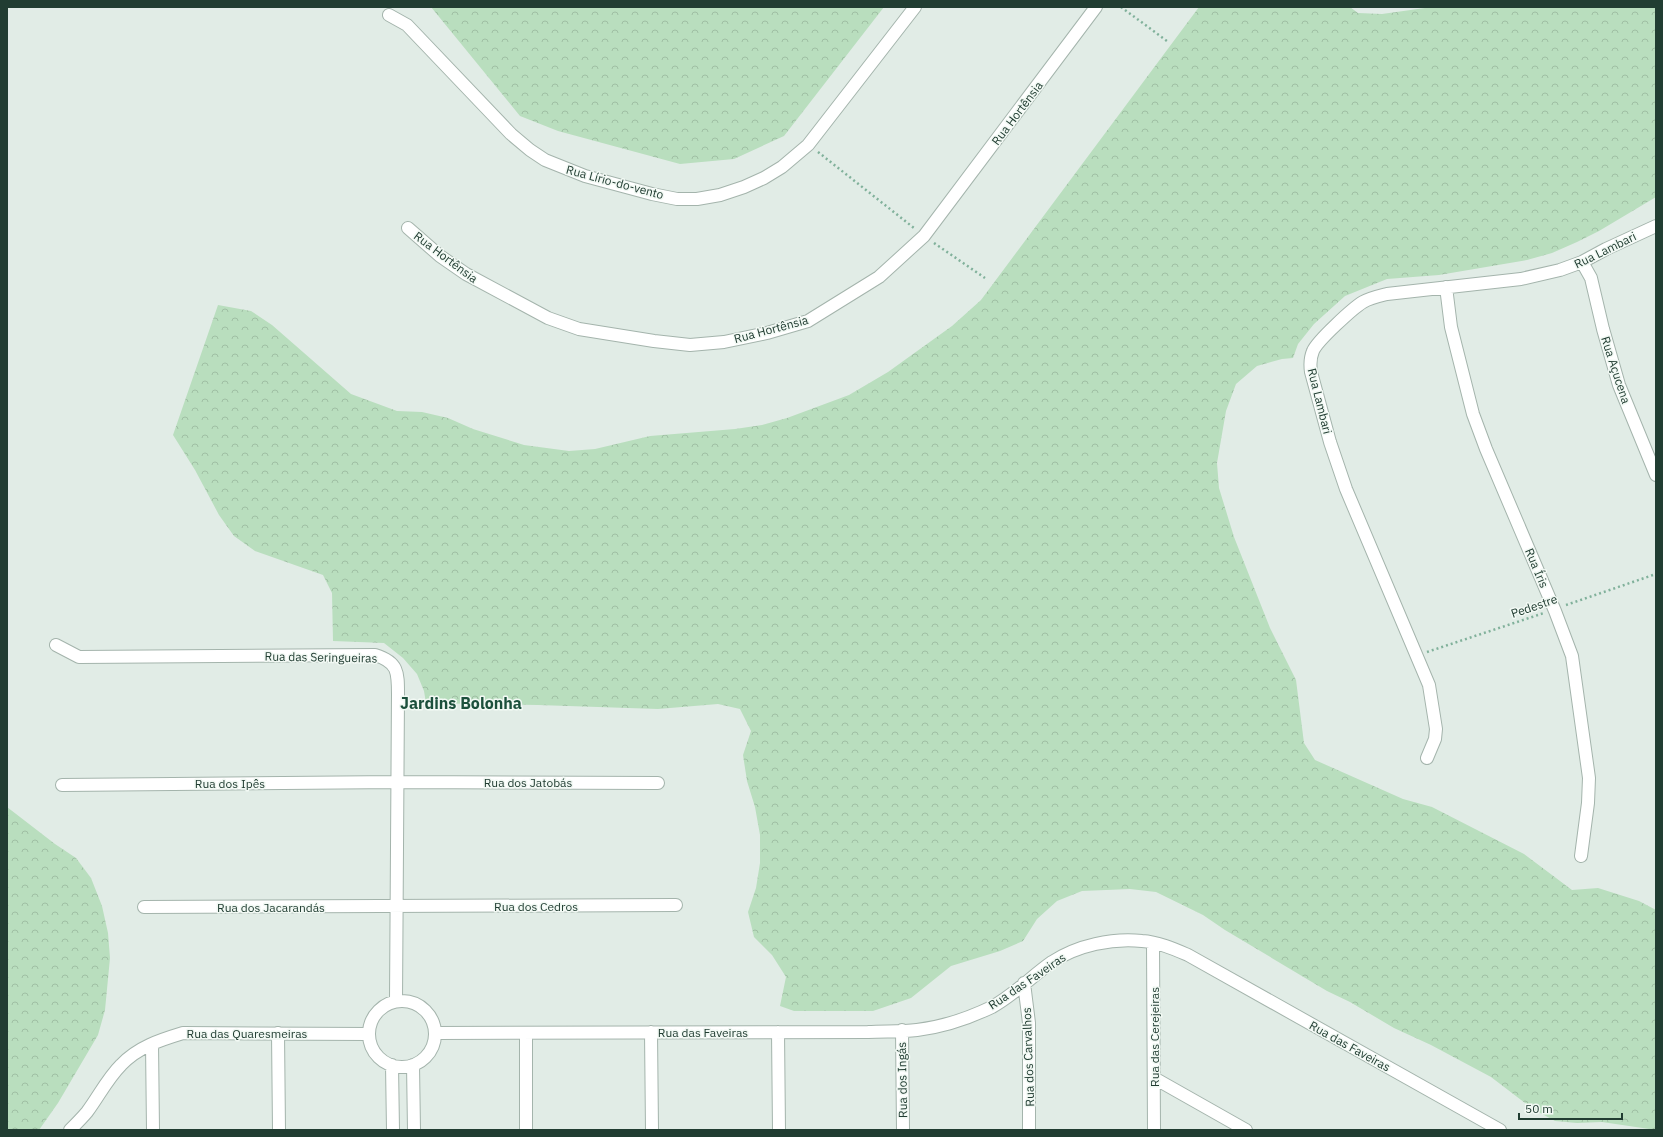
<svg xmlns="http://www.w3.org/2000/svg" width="1663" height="1137" viewBox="0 0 1663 1137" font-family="'IBM Plex Sans',sans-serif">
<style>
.forest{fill:url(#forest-crowns)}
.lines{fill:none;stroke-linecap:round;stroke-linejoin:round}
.minor-casing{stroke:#a4b4ac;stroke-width:14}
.path{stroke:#81b19b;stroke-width:2.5;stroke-dasharray:2 3;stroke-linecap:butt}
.minor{stroke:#fff;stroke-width:12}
.labels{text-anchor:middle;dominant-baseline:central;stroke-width:3;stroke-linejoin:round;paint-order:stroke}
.street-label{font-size:12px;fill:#213d32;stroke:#f2f9f4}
.district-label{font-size:16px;font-weight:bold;fill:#1c503c;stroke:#f2f9f4}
</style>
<defs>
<pattern id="forest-crowns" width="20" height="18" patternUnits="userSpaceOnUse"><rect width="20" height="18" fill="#b9debe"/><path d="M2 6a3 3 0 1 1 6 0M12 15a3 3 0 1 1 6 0" fill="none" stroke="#9fbfa4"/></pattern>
</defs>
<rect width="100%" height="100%" fill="#e1ece6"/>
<!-- forest -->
<path class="forest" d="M431 7H884L784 136 734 159 680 164 558 131 520 116Z
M1199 7H1350L1358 13 1382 14 1432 7H1656V197L1599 231 1577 242 1552 253 1527 260 1439 275 1387 279 1345 296 1314 324 1298 344 1293 358 1282 359 1257 366 1236 384 1226 411 1217 463 1219 488 1234 537 1270 628 1296 680 1304 743 1315 760 1403 799 1432 807 1524 854 1572 890 1598 888 1639 901 1656 910V1130L1602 1122 1577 1123 1555 1121 1533 1109 1491 1077 1431 1045 1394 1028 1350 1002 1327 991 1225 930 1203 915 1156 892 1130 889 1082 891 1057 901 1037 919 1023 941 1000 951 951 966 911 998 873 1011H794L780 1006 786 977 772 955 754 937 748 912 756 888 760 863V835L755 807 747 781 743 755 751 731 740 709 718 704 658 709 538 705 426 703 424 691 417 674 403 658 384 643 333 641 332 593 323 575 255 551 234 536 219 515 195 470 173 435 218 305 251 311 272 325 351 394 397 411 422 412 448 418 473 429 524 445 569 451 595 449 650 436 735 429 762 425 787 418 849 395 888 372 952 326 981 300Z
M7 807 55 844 76 858 91 878 102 906 108 933 110 958 105 1010 98 1035 58 1103 39 1130H7Z"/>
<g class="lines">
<defs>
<path id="minor" d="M389 15 407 25 511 134 530 150 545 160 585 176 652 194 677 199H697L720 195 744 187 764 178 782 167 808 145 915 7
M408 228 440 256 466 274 548 318 579 329 654 341 690 345 724 342 767 333 808 321 879 277 924 236 1096 7
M1582 262 1591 278 1603 329 1619 385 1656 475
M1446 287 1451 327 1473 414 1486 449 1555 611 1572 656 1589 778 1588 803 1581 856
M56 645 79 657 375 655C398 662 398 672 398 694L396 1001
M1427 758 1435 739 1436 729 1429 685 1346 489 1330 442 1311 372C1310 365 1310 358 1313 351 1317 341 1353 308 1363 302 1370 298 1379 296 1387 294L1521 279 1560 270 1582 262 1606 249 1656 226
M62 785 398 782 658 783
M144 907 676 905
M1153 943 1154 1130
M1024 983 1029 1023V1130
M369 1034a33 33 0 1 1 66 0a33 33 0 1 1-66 0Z
M902 1030 903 1130
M651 1032 652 1130
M778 1032 779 1130
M278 1033 279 1130
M435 1033 868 1032C884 1031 901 1032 917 1030 942 1027 969 1018 992 1007 1014 995 1032 976 1052 962 1078 945 1112 938 1142 941 1158 942 1174 949 1188 955L1500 1130
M526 1033V1130
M152 1044 153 1130
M392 1065 393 1130
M413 1065 414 1130
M1154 1078 1246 1130
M70 1130C76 1124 82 1118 87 1112 99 1096 107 1079 121 1065 138 1047 160 1040 183 1033L369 1034"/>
</defs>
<!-- minor casing -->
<use href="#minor" class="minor-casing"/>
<!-- path -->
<path class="path" d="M1121 7 1167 41
M818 152 914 228
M934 243 985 278
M1566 605 1656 574
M1427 652 1544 613"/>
<!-- minor -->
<use href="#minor" class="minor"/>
</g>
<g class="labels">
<!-- street labels -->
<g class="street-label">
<text transform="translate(1017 113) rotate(-53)">Rua Hortênsia</text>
<text transform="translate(615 182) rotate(15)">Rua Lírio-do-vento</text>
<text transform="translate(1605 250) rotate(-26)">Rua Lambari</text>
<text transform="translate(446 257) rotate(37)">Rua Hortênsia</text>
<text transform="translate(771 329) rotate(-15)">Rua Hortênsia</text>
<text transform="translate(1616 370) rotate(72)">Rua Açucena</text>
<text transform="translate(1320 401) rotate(76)">Rua Lambari</text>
<text transform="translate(1537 568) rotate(67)">Rua Íris</text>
<text transform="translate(1534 606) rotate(-19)">Pedestre</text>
<text transform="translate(321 657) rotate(1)">Rua das Seringueiras</text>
<text x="528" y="782">Rua dos Jatobás</text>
<text x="230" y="783">Rua dos Ipês</text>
<text x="536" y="906">Rua dos Cedros</text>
<text x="271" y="907">Rua dos Jacarandás</text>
<text transform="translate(1027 981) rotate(-34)">Rua das Faveiras</text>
<text x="703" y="1032">Rua das Faveiras</text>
<text x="247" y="1033">Rua das Quaresmeiras</text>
<text transform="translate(1154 1037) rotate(-90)">Rua das Cerejeiras</text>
<text transform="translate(1350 1046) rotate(29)">Rua das Faveiras</text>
<text transform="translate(1028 1057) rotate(-92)">Rua dos Carvalhos</text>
<text transform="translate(902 1080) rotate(-91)">Rua dos Ingás</text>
</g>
<!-- district labels -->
<g class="district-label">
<text x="461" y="703">Jardins Bolonha</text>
</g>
</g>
<!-- border -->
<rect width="1663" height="1137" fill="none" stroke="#213d32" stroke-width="16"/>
<!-- scale -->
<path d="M1519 1113v6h103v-6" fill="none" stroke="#213d32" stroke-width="2"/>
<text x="1525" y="1113" font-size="12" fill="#213d32" stroke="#f2f9f4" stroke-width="3" paint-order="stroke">50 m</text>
</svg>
